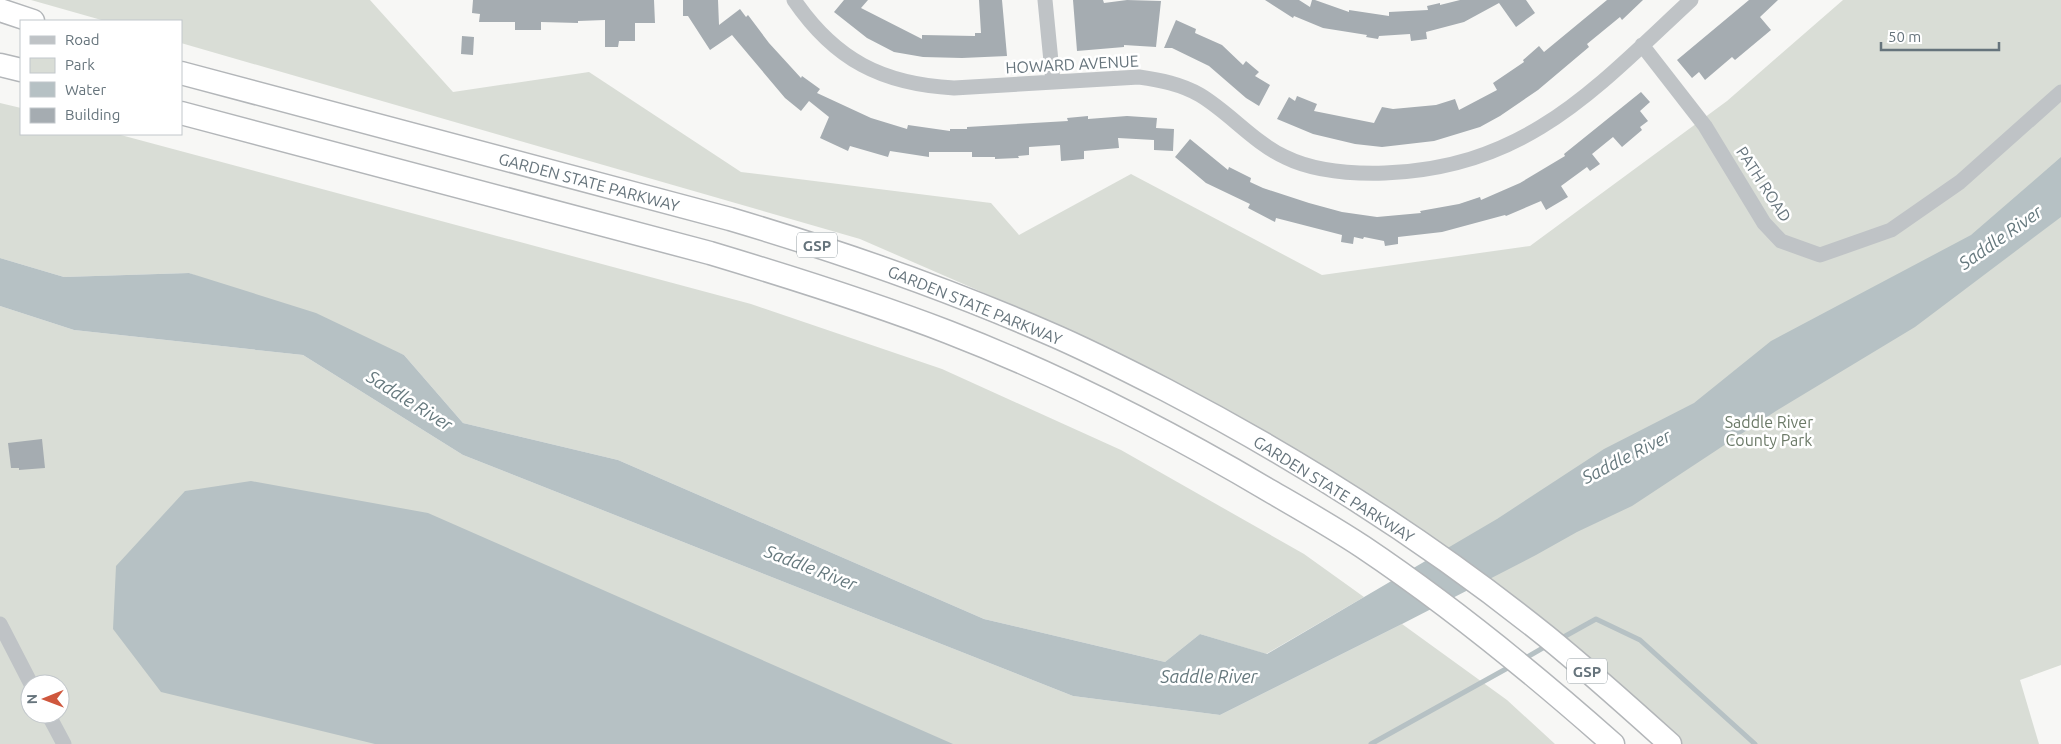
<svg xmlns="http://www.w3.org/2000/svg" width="2061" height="744" viewBox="0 0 2061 744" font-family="Ubuntu,sans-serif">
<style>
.green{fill:#d9ddd6;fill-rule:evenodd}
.water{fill:#b6c1c4}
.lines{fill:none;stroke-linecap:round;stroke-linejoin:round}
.stream{stroke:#b6c1c4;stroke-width:5}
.building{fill:#a5acb1}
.highway-casing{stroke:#b3b6b9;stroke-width:25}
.minor{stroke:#bfc3c6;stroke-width:15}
.highway{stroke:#fff;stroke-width:22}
.labels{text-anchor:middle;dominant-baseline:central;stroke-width:5;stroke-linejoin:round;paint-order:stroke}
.shield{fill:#fff;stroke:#949ea3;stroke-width:1}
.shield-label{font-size:15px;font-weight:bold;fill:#66747c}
.street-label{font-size:16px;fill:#66747c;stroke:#fff}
.park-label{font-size:16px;fill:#6c7a68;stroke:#fff}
.water-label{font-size:18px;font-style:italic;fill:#66797e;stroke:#fff}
</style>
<rect width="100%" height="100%" fill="#f7f7f5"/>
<!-- green -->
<path class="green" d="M31 0H370L453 92 589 72 741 172 991 203 1019 235 1131 174 1322 275 1530 246 1727 101 1843 0H2061V665L2020 680 2039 744H1675L1544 620 1416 526 991 296 860 239 181 43V21H105Z
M0 103 21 108V134H117L751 304 942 369 1121 450 1304 554 1364 597 1266 654 1200 634 1165 662 984 619 618 460 463 423 404 355 189 273 64 277 0 258Z
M0 306 74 330 303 355 463 455 1073 696 1220 715 1402 624 1507 700 1555 744H0ZM30 684H60V714H30Z"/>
<!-- water -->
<path class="water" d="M2061 157V217L1915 327 1776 411 1632 506 1577 532 1536 555 1402 624 1220 715 1073 696 463 455 303 355 74 330 0 306V258L64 277 189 273 316 313 404 355 463 423 618 460 984 619 1165 662 1200 634 1267 654 1497 519 1604 449 1694 403 1771 341 1971 235Z
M251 481 428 513 953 744H375L161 692 113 629 116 566 185 491Z"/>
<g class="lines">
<!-- stream -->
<path class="stream" d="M1560 639 1596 619 1640 640 1755 744
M1522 660 1548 645
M1371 744 1513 665"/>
</g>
<!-- building -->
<path class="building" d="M473 0H654L655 23H635V41H619L618 47H605V20L578 21V23L541 22V30H515V22H479L480 14 472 13Z
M683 0H718L719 25 740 9 746 17 748 15 769 43 801 78 802 76 820 89 817 93 871 118 907 129 908 125 950 131V129H967V127L1068 121 1067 118 1088 116V119L1127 116 1157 118 1156 128 1174 129 1173 151 1154 150V140L1118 138 1119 148 1084 151V159L1061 161 1060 145 1029 147V155L1018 156 1019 158 995 159V157H972V152H929V157L890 151 888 157 850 146 848 151 820 138 829 117 809 101 801 111 785 98 732 35 710 50 688 16H683Z
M844 0H868L861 8 922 39V35L975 36V33H981L979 0H1002L1007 56 962 58 923 57 894 52 867 38 834 12Z
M1073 0H1103L1104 3 1127 0 1161 1 1156 47 1124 45V47L1077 51Z
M1265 0H1299L1310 7 1312 0H1315L1349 12V10L1389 16V12L1428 10 1427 6 1440 3V5L1460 0H1526L1535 13 1516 27 1499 3 1464 22 1426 32 1427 39 1411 41 1410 34 1379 36 1378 39 1366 37 1367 35 1323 28 1294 16 1293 18Z
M1607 0H1643L1622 20 1620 17 1587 44 1589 47 1538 90 1500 116 1480 127 1434 141 1382 147 1355 144 1313 134 1277 119 1289 97 1295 101 1297 96 1317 104 1314 111 1374 123 1382 107 1393 109 1436 105 1455 99 1459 110 1497 90 1493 83 1524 62 1523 60 1539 46 1544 52Z
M1749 0H1778L1760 17 1771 30 1735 60 1732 57 1705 80 1699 72 1692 78 1677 60Z
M1176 20 1196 29 1195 33 1222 45 1243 65 1246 61 1259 72 1255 76 1270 85 1259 106 1246 98 1209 66 1172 48H1164Z
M462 36 474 37 473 55 461 54Z
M1641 92 1650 102 1640 111 1648 121 1640 127 1642 130 1622 147 1613 137 1592 154 1600 164 1590 171 1587 167 1561 186 1568 197 1546 210 1541 201 1506 216 1505 215 1442 232 1398 237V244L1385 246 1384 241 1364 237 1363 239 1354 237 1353 244 1341 242 1342 235 1276 218 1275 222 1248 208 1250 204 1206 183 1175 157 1190 139 1228 170 1229 167 1251 178 1250 182 1263 188 1309 203 1342 212 1377 217 1421 213 1420 211 1459 204 1480 197 1481 200 1520 183 1565 156 1564 154Z
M42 439 45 468 19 470V468H11L8 443Z"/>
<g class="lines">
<defs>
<path id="highway" d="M0 10 33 21
M0 65 21 70
M181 73 730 219C838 251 945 288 1048 333 1088 350 1127 370 1166 390 1300 460 1429 542 1546 636 1589 671 1629 707 1670 744
M181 113 710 253C790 277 870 302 948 332 1059 375 1167 430 1270 491 1301 509 1333 527 1363 547 1451 606 1534 674 1613 744"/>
</defs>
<!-- highway casing -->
<use href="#highway" class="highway-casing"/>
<!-- minor -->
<path class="minor" d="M794 0C835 60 882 84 954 88L1139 77C1160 80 1181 84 1200 95 1230 113 1253 142 1285 157 1315 172 1352 174 1385 173 1526 168 1595 89 1691 0
M1045 0 1053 82
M1642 45 1705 126 1764 223 1781 241 1820 255 1891 230 1960 182 2061 92
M0 624 31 684
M48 714 64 744"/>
<!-- highway -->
<use href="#highway" class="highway"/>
</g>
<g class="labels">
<!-- shield labels -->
<g class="shield">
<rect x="797" y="232.5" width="40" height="25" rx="4"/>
<rect x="1567" y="658.5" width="40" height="25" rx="4"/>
</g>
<g class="shield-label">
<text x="817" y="245">GSP</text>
<text x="1587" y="671">GSP</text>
</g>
<!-- street labels -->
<g class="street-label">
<text transform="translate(1072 64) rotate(-3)">HOWARD AVENUE</text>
<text transform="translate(589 182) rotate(15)">GARDEN STATE PARKWAY</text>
<text transform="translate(1764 184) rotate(57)">PATH ROAD</text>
<text transform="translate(975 305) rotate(22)">GARDEN STATE PARKWAY</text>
<text transform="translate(1334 489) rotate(32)">GARDEN STATE PARKWAY</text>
</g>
<!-- park labels -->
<g class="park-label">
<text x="1769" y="422">Saddle River<tspan x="1769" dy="18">County Park</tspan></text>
</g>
<!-- water labels -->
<g class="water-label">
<text transform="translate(2000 237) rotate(-35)">Saddle River</text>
<text transform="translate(410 400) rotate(32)">Saddle River</text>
<text transform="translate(1626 456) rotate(-27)">Saddle River</text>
<text transform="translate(811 567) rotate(21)">Saddle River</text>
<text x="1209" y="676">Saddle River</text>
</g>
</g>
<!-- legend -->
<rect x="20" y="20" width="162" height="115" fill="#ffffff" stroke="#c2c7cb"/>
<rect x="30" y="36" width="25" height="8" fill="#bfc3c6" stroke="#c2c7cb"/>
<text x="65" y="45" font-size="15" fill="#66747c">Road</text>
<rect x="30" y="58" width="25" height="15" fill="#d9ddd6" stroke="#c2c7cb"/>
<text x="65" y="70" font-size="15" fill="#66747c">Park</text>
<rect x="30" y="82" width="25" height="15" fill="#b6c1c4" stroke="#c2c7cb"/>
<text x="65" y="95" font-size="15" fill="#66747c">Water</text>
<rect x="30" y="108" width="25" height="15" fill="#a5acb1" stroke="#c2c7cb"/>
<text x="65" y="120" font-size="15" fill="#66747c">Building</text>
<!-- north arrow -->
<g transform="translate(45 699) rotate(269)"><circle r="24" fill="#ffffff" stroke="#c2c7cb"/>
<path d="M0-4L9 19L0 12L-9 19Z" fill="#cf573d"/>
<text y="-8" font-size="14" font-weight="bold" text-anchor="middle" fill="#66747c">N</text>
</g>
<!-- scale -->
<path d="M1881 42v8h118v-8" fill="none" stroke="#66747c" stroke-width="2.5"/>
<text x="1888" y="42" font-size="15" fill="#66747c" stroke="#ffffff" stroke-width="4" paint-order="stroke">50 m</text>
</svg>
